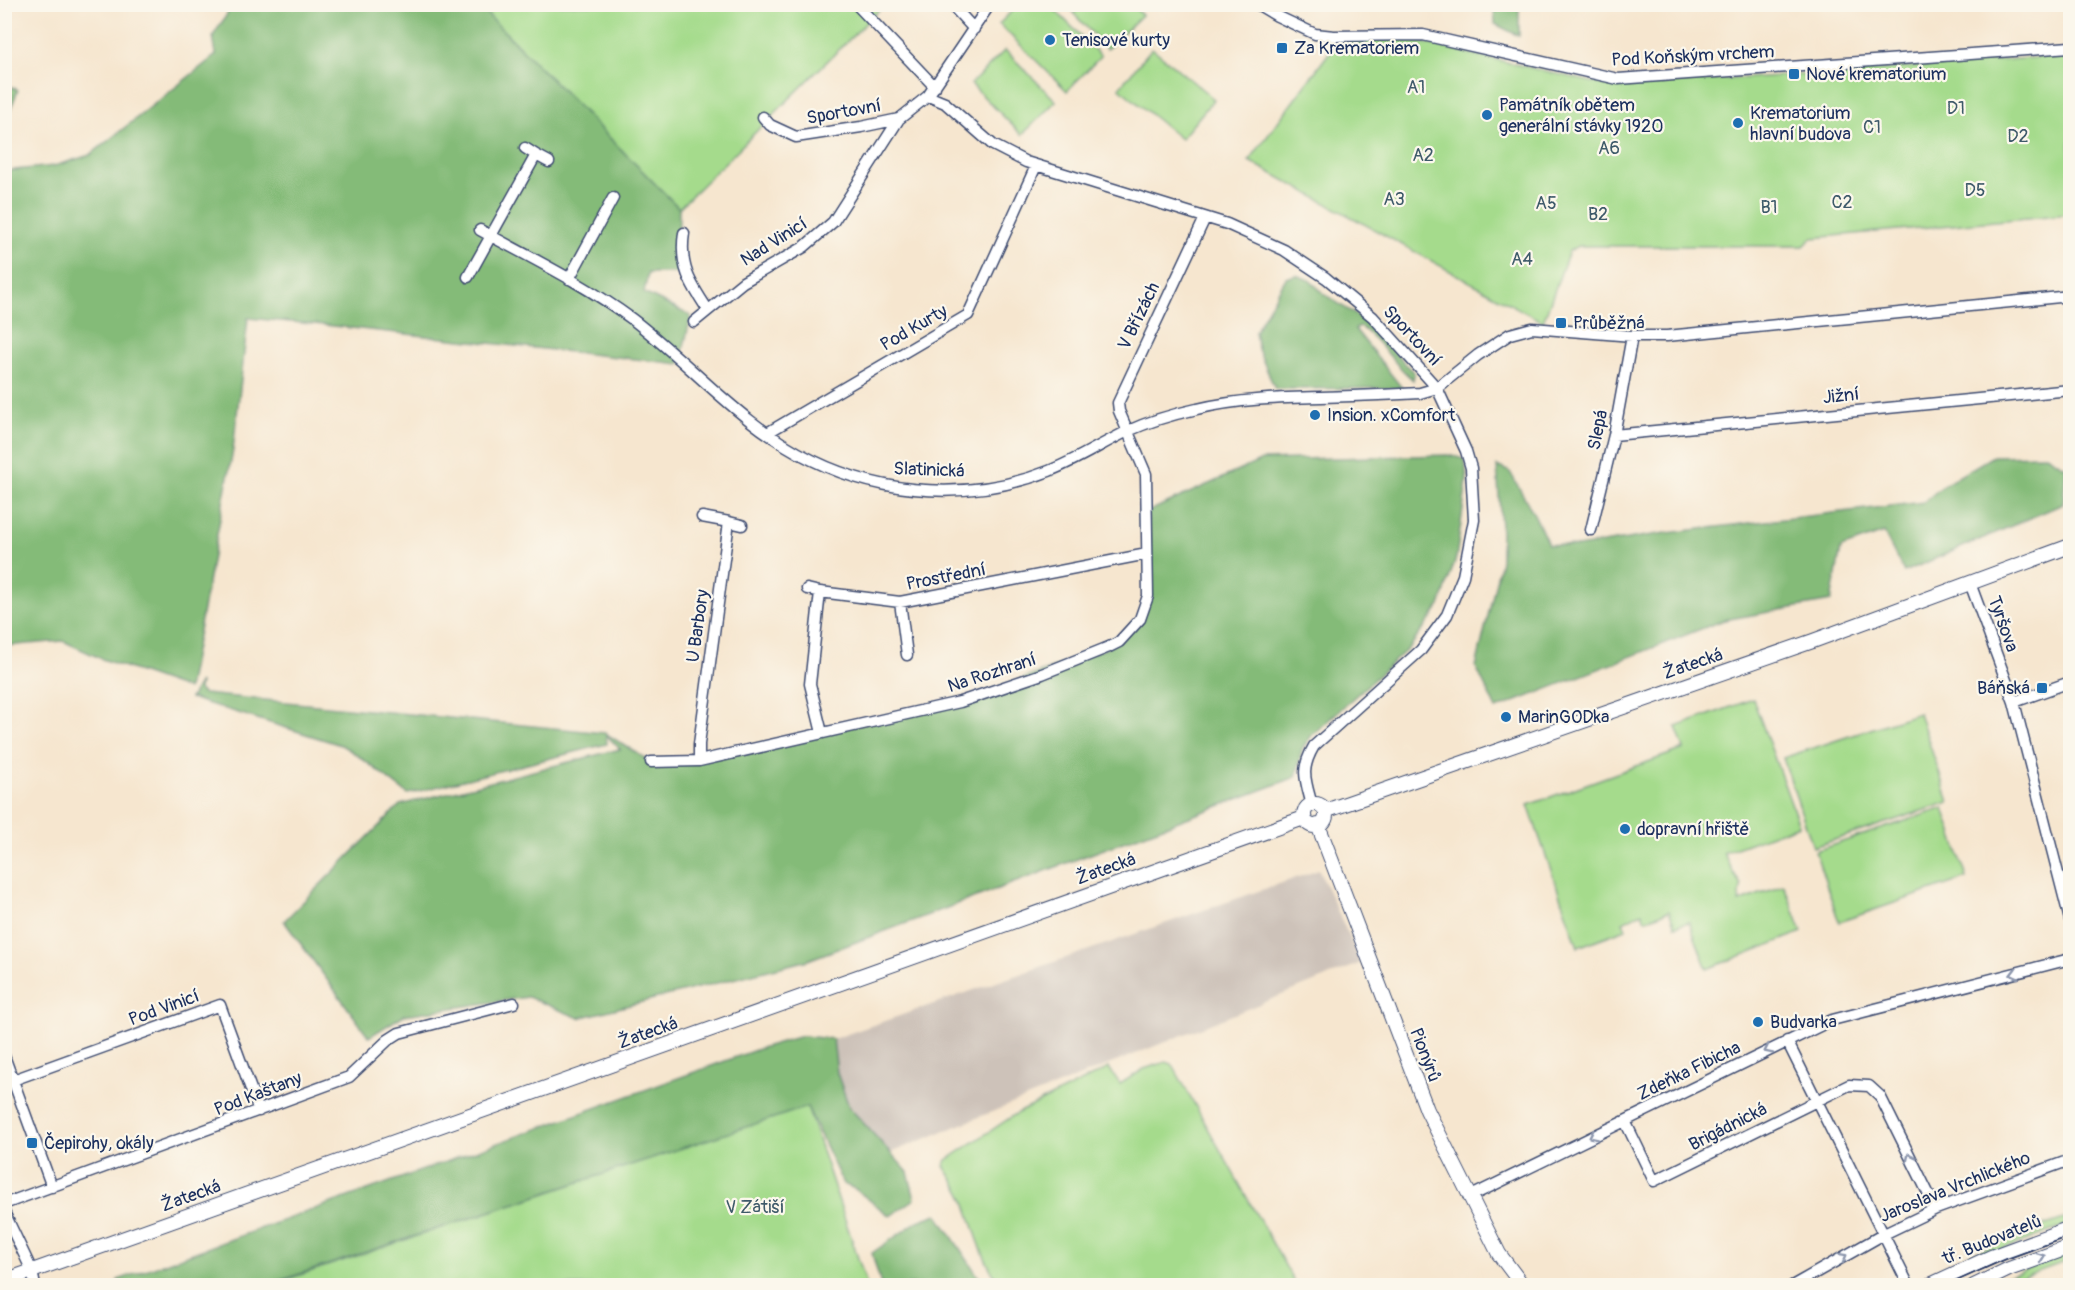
<svg xmlns="http://www.w3.org/2000/svg" width="2075" height="1290" viewBox="0 0 2075 1290" font-family="Pangolin,sans-serif">
<style>
.industrial{fill:#cdc2b9}
.green{fill:#a5db8c;stroke:#608575;stroke-width:1.5}
.forest{fill:#84bb78;stroke:#50756b;stroke-width:1.5}
.lines{fill:none;stroke-linecap:round;stroke-linejoin:round}
.minor-casing{stroke:#3c4a6f;stroke-width:13}
.tertiary-casing{stroke:#3c4a6f;stroke-width:16}
.minor{stroke:#fff;stroke-width:10}
.tertiary{stroke:#fff;stroke-width:14}
.tram{stroke:#1b2f5e;stroke-width:1.5}
.oneway{stroke:#8d97ae}
.poi-dot{fill:#1f6fb2;stroke:#fbf7ec;stroke-width:2}
.labels{text-anchor:middle;dominant-baseline:central;stroke-width:4.5;stroke-linejoin:round;paint-order:stroke}
.poi-label{font-size:18px;fill:#1b2f5e;stroke:#fbf7ec;text-anchor:start}
.street-label{font-size:18px;fill:#1b2f5e;stroke:#fbf7ec}
.park-label{font-size:18px;fill:#3e5a6a;stroke:#fbf7ec}
</style>
<rect width="100%" height="100%" fill="#fbf7ec"/>
<filter id="ink" filterUnits="userSpaceOnUse"><feTurbulence type="fractalNoise" baseFrequency=".0167" numOctaves="2"/><feDisplacementMap in="SourceGraphic" scale="12" xChannelSelector="R" yChannelSelector="G"/><feConvolveMatrix kernelMatrix="1 2 1 2 8 2 1 2 1" color-interpolation-filters="sRGB"/></filter>
<filter id="wash" filterUnits="userSpaceOnUse"><feTurbulence type="fractalNoise" baseFrequency=".008" numOctaves="4" result="noise"/><feDisplacementMap in="SourceGraphic" scale="24" xChannelSelector="R" yChannelSelector="G"/><feGaussianBlur stdDeviation="1.35" result="paint"/><feColorMatrix in="noise" values="0 0 0 0 0 0 0 0 0 0 0 0 0 0 0 0 0 1.4 0 .05"/><feComposite in="paint" operator="in"/></filter>
<g filter="url(#wash)">
<rect width="100%" height="100%" fill="#f6e6cf"/>
<!-- industrial -->
<path class="industrial" d="M1319 870 1361 963 890 1153 849 1107 837 1073 833 1039Z"/>
<!-- green -->
<path class="green" d="M478 5H884L679 208Z
M1018 5H1050L1101 56 1067 91 999 24Z
M1132 5 1142 15 1107 49 1073 13 1082 5Z
M1403 38 1609 86 1815 74 2070 55V214L1812 238 1804 246H1579L1569 251 1543 322 1249 161 1337 42Z
M1152 48 1214 99 1181 139 1119 88Z
M1005 50 1056 101 1022 135 971 84Z
M1753 699 1799 825 1723 853 1741 886 1739 902 1784 885 1802 932 1707 969 1689 922 1675 926 1669 911 1645 920 1642 912 1623 922 1626 929 1578 947 1528 805 1684 749 1676 727Z
M1919 713 1949 802 1813 847 1783 758Z
M1944 808 1967 878 1839 922 1815 851Z
M1166 1062 1172 1064 1296 1285H1001C981 1260 975 1228 964 1199 959 1187 950 1176 944 1166L947 1160 1016 1114 1109 1068 1120 1084 1144 1069Z
M807 1106 867 1285 267 1286Z
M2070 1217V1224L1964 1264V1257L2024 1232Z
M2070 1253V1260L2002 1285 1984 1286Z"/>
<!-- forest -->
<path class="forest" d="M233 5H478L679 208 678 273H648L644 293 691 316 680 364 324 325 248 318 233 450 188 689 102 659 63 641 5 646V171L54 166 90 155 216 55 213 36Z
M1494 5H1519V36L1495 24Z
M5 84 18 90 5 123Z
M1296 275 1309 280 1327 296 1362 319 1414 373 1413 380C1394 364 1381 342 1361 327L1355 329 1402 388 1275 389 1258 349 1255 332 1286 278Z
M1448 455 1465 459 1467 481 1456 558 1440 606 1410 647 1312 735 1302 749 1296 777 808 960 579 1018 528 997 404 1015 369 1037 284 921 400 805 620 749 606 735 607 744 408 794C385 778 365 758 341 745L190 698 200 682 199 690 204 694 605 733 651 762 699 761 960 702 1109 647 1137 622 1148 592 1147 512 1262 460Z
M2046 455 2066 467 2063 504 1904 572 1884 533 1841 548 1831 601 1724 620 1496 709 1476 667 1501 560V528L1497 466 1510 472 1535 516 1548 544 1578 547 1659 534 1924 502 1944 485 1993 456Z
M802 1036 833 1039 837 1073 849 1107 908 1172 915 1199 890 1216 855 1189 843 1184 807 1107 267 1285H119L118 1280 764 1047Z
M937 1214 984 1285H881L872 1253 918 1221Z"/>
</g>
<g filter="url(#ink)">
<g class="lines">
<defs>
<path id="minor" d="M856 4 935 87
M951 4 974 29
M1257 4 1277 16 1315 34 1334 36 1423 35 1618 79 2070 47
M928 96 945 103 993 145 1026 162 1227 224 1284 250 1326 278 1373 317 1437 388 1466 451 1471 468 1474 520 1463 576 1447 615 1421 650 1314 746C1300 770 1305 779 1312 805
M763 117 770 125 796 137 861 127 899 119 928 96 990 4
M525 148 536 155
M480 230C531 258 585 284 632 319 692 365 743 427 812 460 885 496 973 501 1049 471 1077 460 1101 444 1128 431 1150 421 1174 414 1197 409 1238 399 1280 398 1321 397 1354 396 1387 395 1420 393L1437 388 1478 355 1510 334 1532 328 1632 336H1667L2070 296
M684 233C679 266 690 283 708 310
M468 277 536 155 549 162
M569 279 613 198
M694 322 743 282 804 247 833 222 899 119
M767 433 968 315 1036 166
M1614 435 2070 390
M729 522 742 525
M1591 530 1614 435 1632 336
M1970 583 2014 702 2070 920
M807 589 820 592
M900 602 907 655
M2014 702 2070 682
M822 733 810 684 820 592 900 602 1147 554
M699 761V744L729 522 702 517
M651 762 699 761 960 702 1042 674 1109 647 1119 642 1140 619 1148 596 1146 474 1119 411 1118 403 1205 218
M1787 1041 1909 1286
M4 1056 52 1187
M13 1080 220 1005 259 1111
M1625 1121 1654 1181 1849 1085 1869 1086 1880 1096 1936 1209
M1469 1197 1832 1020 2070 959
M4 1204 349 1077 388 1040 399 1033 514 1003
M4 1212 32 1271 35 1286
M1792 1286 1884 1234 1936 1209 2070 1160"/>
<path id="tertiary" d="M1304 815a11 11 0 1 1 22 0a11 11 0 1 1-22 0Z
M1325 811 1813 641 2070 546
M1318 825 1427 1110 1499 1254 1523 1286
M4 1281 1304 818
M1928 1286 1991 1257 2070 1228
M1974 1286 2009 1269 2070 1247"/>
</defs>
<!-- minor casing -->
<use href="#minor" class="minor-casing"/>
<!-- tertiary casing -->
<use href="#tertiary" class="tertiary-casing"/>
<!-- minor -->
<use href="#minor" class="minor"/>
<!-- tertiary -->
<use href="#tertiary" class="tertiary"/>
<!-- tram -->
<path class="tram" d="M1945 1286 2006 1259 2070 1236"/>
</g>
<!-- one-way arrows -->
<defs><path id="oneway-chevron" d="M-2-3.5L2.5 0L-2 3.5" fill="none" stroke-width="1.6" stroke-linecap="round" stroke-linejoin="round" transform="scale(1.5)"/></defs>
<g class="oneway">
<use href="#oneway-chevron" transform="translate(2014 974) rotate(166)"/>
<use href="#oneway-chevron" transform="translate(1768 1050) rotate(154)"/>
<use href="#oneway-chevron" transform="translate(1593 1136) rotate(154)"/>
<use href="#oneway-chevron" transform="translate(1910 1157) rotate(-116)"/>
<use href="#oneway-chevron" transform="translate(1843 1257) rotate(-29)"/>
<use href="#oneway-chevron" transform="translate(2041 1257) rotate(-20)"/>
</g>
</g>
<!-- markers -->
<g class="poi-dot">
<circle cx="1050" cy="40" r="6"/>
<rect x="1276" y="42" width="12" height="12" rx="3"/>
<rect x="1788" y="68" width="12" height="12" rx="3"/>
<circle cx="1487" cy="115" r="6"/>
<circle cx="1738" cy="123" r="6"/>
<rect x="1555" y="317" width="12" height="12" rx="3"/>
<circle cx="1315" cy="415" r="6"/>
<rect x="2036" y="682" width="12" height="12" rx="3"/>
<circle cx="1506" cy="717" r="6"/>
<circle cx="1625" cy="829" r="6"/>
<circle cx="1758" cy="1022" r="6"/>
<rect x="26" y="1137" width="12" height="12" rx="3"/>
</g>
<g class="labels">
<!-- poi labels -->
<g class="poi-label">
<text x="1062" y="40">Tenisové kurty</text>
<text x="1294" y="48">Za Krematoriem</text>
<text x="1806" y="74">Nové krematorium</text>
<text x="1499" y="105">Památník obětem<tspan x="1499" dy="21">generální stávky 1920</tspan></text>
<text x="1750" y="113">Krematorium<tspan x="1750" dy="21">hlavní budova</tspan></text>
<text x="1573" y="323">Průběžná</text>
<text x="1327" y="415">Insion. xComfort</text>
<text x="2030" y="688" text-anchor="end">Báňská</text>
<text x="1518" y="717">MarinGODka</text>
<text x="1637" y="829">dopravní hřiště</text>
<text x="1770" y="1022">Budvarka</text>
<text x="44" y="1143">Čepirohy, okály</text>
</g>
<!-- street labels -->
<g class="street-label">
<text transform="translate(1693 56) rotate(-3)">Pod Koňským vrchem</text>
<text transform="translate(844 112) rotate(-10)">Sportovní</text>
<text transform="translate(774 242) rotate(-32)">Nad Vinicí</text>
<text transform="translate(1139 316) rotate(-64)">V Břízách</text>
<text transform="translate(914 328) rotate(-30)">Pod Kurty</text>
<text transform="translate(1412 336) rotate(47)">Sportovní</text>
<text transform="translate(1841 396) rotate(-6)">Jižní</text>
<text transform="translate(1598 430) rotate(-78)">Slepá</text>
<text transform="translate(929 470) rotate(2)">Slatinická</text>
<text transform="translate(946 577) rotate(-11)">Prostřední</text>
<text transform="translate(2003 624) rotate(70)">Tyršova</text>
<text transform="translate(698 626) rotate(-82)">U Barbory</text>
<text transform="translate(1693 664) rotate(-19)">Žatecká</text>
<text transform="translate(992 673) rotate(-18)">Na Rozhraní</text>
<text transform="translate(1106 869) rotate(-20)">Žatecká</text>
<text transform="translate(164 1008) rotate(-20)">Pod Vinicí</text>
<text transform="translate(648 1033) rotate(-20)">Žatecká</text>
<text transform="translate(1425 1055) rotate(69)">Pionýrů</text>
<text transform="translate(1689 1071) rotate(-26)">Zdeňka Fibicha</text>
<text transform="translate(258 1094) rotate(-21)">Pod Kaštany</text>
<text transform="translate(1728 1127) rotate(-27)">Brigádnická</text>
<text transform="translate(1955 1187) rotate(-22)">Jaroslava Vrchlického</text>
<text transform="translate(191 1196) rotate(-20)">Žatecká</text>
<text transform="translate(1992 1240) rotate(-22)">tř. Budovatelů</text>
</g>
<!-- park labels -->
<g class="park-label">
<text x="1416" y="87">A1</text>
<text x="1956" y="108">D1</text>
<text x="1872" y="127">C1</text>
<text x="2018" y="136">D2</text>
<text x="1609" y="148">A6</text>
<text x="1423" y="155">A2</text>
<text x="1975" y="190">D5</text>
<text x="1394" y="199">A3</text>
<text x="1842" y="202">C2</text>
<text x="1546" y="203">A5</text>
<text x="1769" y="207">B1</text>
<text x="1598" y="214">B2</text>
<text x="1522" y="259">A4</text>
<text x="755" y="1207">V Zátiší</text>
</g>
</g>
<!-- margin -->
<rect width="2075" height="1290" fill="none" stroke="#fbf7ec" stroke-width="24"/>
</svg>
